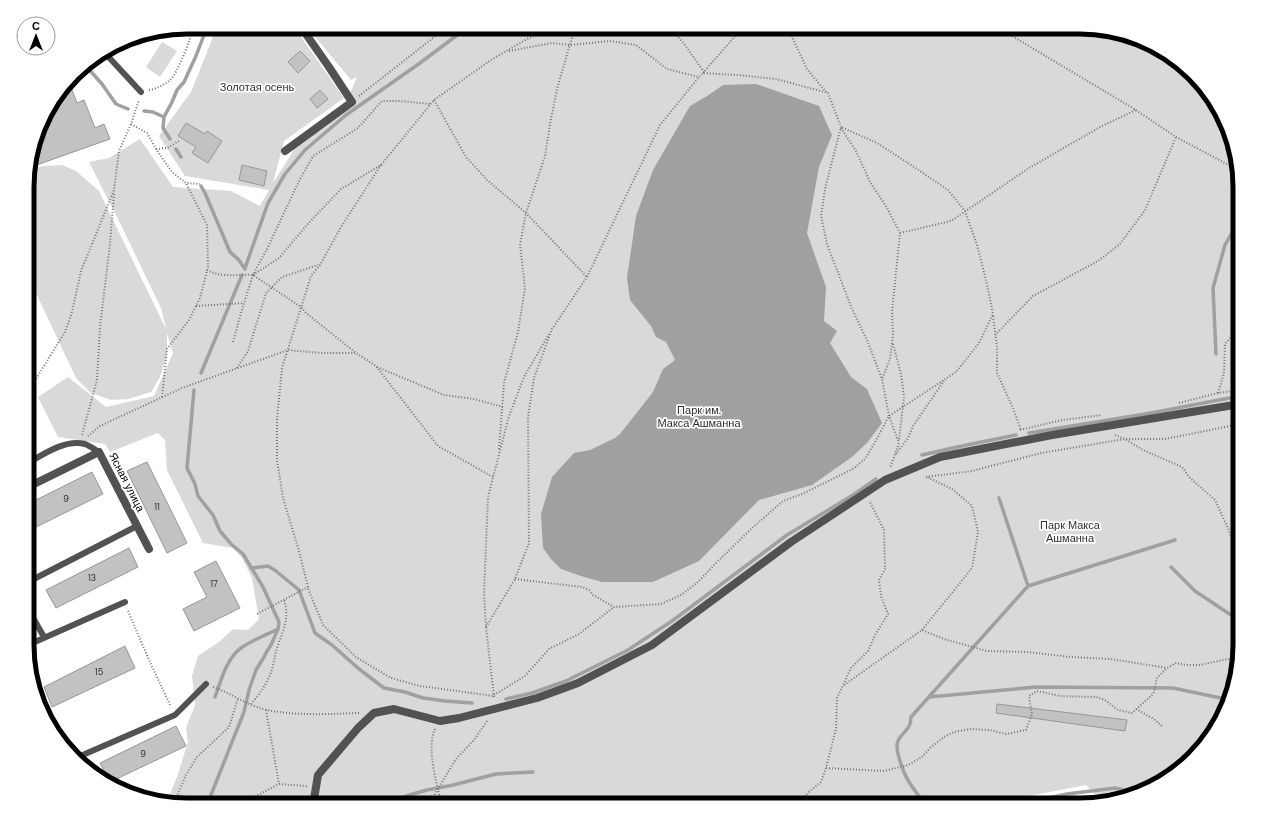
<svg xmlns="http://www.w3.org/2000/svg" width="1267" height="832" viewBox="0 0 1267 832" font-family="'DM Sans',sans-serif">
<style>
.green{fill:#d9d9d9}
.water{fill:#a0a0a0}
.lines{fill:none;stroke-linecap:round;stroke-linejoin:round}
.stream{stroke:#a0a0a0;stroke-width:3.5}
.building{fill:#c2c2c2;stroke:#969696}
.path{stroke:#747474;stroke-width:2;stroke-dasharray:1 2;stroke-linecap:butt}
.lane{stroke:#525252;stroke-width:6}
.street{stroke:#525252;stroke-width:8}
.labels{text-anchor:middle;dominant-baseline:central;stroke-width:3.5;stroke-linejoin:round;paint-order:stroke}
.number-label{font-size:9px;fill:#303030}
.park-label{font-size:11px;fill:#303030;stroke:#fff}
.street-label{font-size:11px;fill:#000;stroke:#fff}
.rim{fill:none;stroke:#000;stroke-width:5}
</style>
<rect width="100%" height="100%" fill="#fff"/>
<!-- green -->
<path class="green" d="M217 27H294L344 98 284 141 273 183 300 140 345 105 357 77 351 80 307 27H1080L1131 35 1169 54 1219 107 1240 177V655L1232 696 1213 734 1160 784 1111 798 1108 797 1101 802 1086 785 982 805H187L173 803 170 794 177 777 188 742 186 728 195 705 192 676 198 656 220 641 233 629 248 630 259 619 252 578 242 558 233 548 203 543 167 470 165 440 158 433 110 452 105 444 58 437 38 397 68 377 106 407 154 396 173 353 167 333V356L160 377 151 392 128 399 111 400 91 393 76 378 28 276V170L43 166 62 165 76 171 99 191 166 329 161 308 121 225 89 162 109 158 140 139 173 187 231 191 260 206 269 190 185 176 159 136 191 92Z
M162 42 177 51 160 77 146 67Z"/>
<!-- water -->
<path class="water" d="M756 84 819 106 832 135 819 167 807 233 826 287 824 321 837 331 830 343 851 377 867 389 882 423 867 443 852 457 812 485 759 500 699 561 653 582H602L581 576 561 569 551 559 543 548 541 514 552 477 574 453 590 450 615 438 620 434 653 392 663 369 675 360 666 342 656 337 651 326 630 300 627 278 636 216 653 170 690 106 707 96 723 85Z"/>
<g class="lines">
<!-- stream -->
<path class="stream" d="M85 65 102 84 116 104 128 109
M144 111 153 112 164 117
M170 139 163 128 164 117 172 102 177 90 184 82 196 56 207 27
M176 149 181 157
M201 186 205 193 230 252 238 259 245 269
M245 268 268 203 285 174 305 150 346 115 420 63 468 27
M1216 354 1213 288 1225 245 1240 219
M201 373 242 275
M194 390 187 468 195 484 198 496 213 515 220 531 231 544 243 554 263 587 279 622 278 629 271 645 267 651 264 657 256 670 249 690 244 712 207 805
M1029 433 1151 413 1240 396
M922 455 957 447 1016 435
M999 498 1028 586
M1171 567 1195 591 1240 621
M251 568 268 566 276 571 299 590 315 633 332 645 359 669 384 688 405 692 423 698 445 701 472 703
M215 697C221 681 226 659 241 648 252 640 266 635 278 629
M929 697 1036 687 1173 688 1230 700
M506 699 532 693 566 681 628 650 672 621 787 535 853 495 876 479
M388 805 406 796 427 790 453 785 496 774 533 772
M925 805C920 797 914 790 909 782 904 774 894 749 898 741 902 731 911 731 911 717L1028 586 1175 540
M1015 805 1067 794 1115 788 1132 792"/>
</g>
<!-- building -->
<path class="building" d="M300 51 310 61 298 73 288 62Z
M69 82 77 103 84 100 95 128 104 124 110 139 28 168 44 116Z
M320 90 328 99 317 108 310 99Z
M186 123 205 134 207 131 222 141 208 163 192 153 196 147 178 136Z
M242 165 267 171 264 186 239 180Z
M147 462 187 543 167 553 127 471Z
M92 472 103 494 28 531V504Z
M129 548 138 567 56 608 46 590Z
M216 561 240 608 194 631 183 609 207 597 194 572Z
M125 646 135 668 52 707 44 687Z
M997 704 1127 720 1125 731 996 713Z
M176 726 186 746 110 782 100 763Z"/>
<g class="lines">
<!-- path -->
<path class="path" d="M668 27 682 41 704 72
M789 27 792 37 807 69 827 93
M997 27 1136 110 1176 137 1238 170
M674 33 700 32 737 33
M509 51 552 43 570 45 610 41 636 45 667 69 699 77
M703 73 743 27
M149 90C156 89 164 85 169 81 178 74 190 39 194 27
M359 96 447 27
M434 100 466 157 487 180 526 213 587 277
M131 124 147 133 158 152 172 172 186 183 200 184
M841 128 856 151 870 182 886 206 900 233 892 312 893 335 890 359 882 379
M156 149 167 148 179 141
M381 165 341 227 320 265 311 276 282 368 277 419V460L283 498 299 551 309 591 323 625 356 657 391 678 420 686 494 696
M900 233 951 221 1029 168 1100 127 1136 110
M207 270C213 273 219 275 226 275 235 276 244 274 253 275L301 307 306 313 356 353 376 366 438 446 493 477
M253 275 279 258 306 226 341 189 381 165 434 100 491 60 527 39 554 27
M196 306 244 303
M993 316 997 347V373L1013 408 1021 430
M995 335 1033 296 1098 261 1120 244 1145 210 1176 137
M233 342 241 313 253 275 267 249 299 181 313 156 358 128 382 101H400L430 104
M893 344 901 374 904 397 899 440
M377 367 444 395 474 399 503 407
M237 368 248 351 266 293 282 277 318 265
M1218 393 1224 373 1225 344 1235 332 1240 323
M162 397 167 349 189 320 200 298 208 267 207 225 186 183
M28 398 36 379 65 332 72 312 81 271 114 190 119 151 131 124 139 100
M1179 403 1218 393 1240 390
M1020 430 1062 420 1102 415
M82 435 97 380 100 327 110 244 114 194
M1115 435 1125 439 1143 450 1182 467 1189 477 1215 500 1228 528 1240 561
M88 436 100 426 182 388 288 350 321 353H355
M499 449 504 383 518 332 525 288 520 245 526 213 545 156 550 124 557 89 575 27
M896 454 908 438 913 426 944 381
M926 477 972 471 1041 453 1125 439H1165L1240 424
M515 579 582 587 589 590 593 595 614 607 661 604 681 595 698 582 715 564 750 530 783 501 802 494 853 469 865 459 874 444 889 416 956 372 979 343 993 314 987 284 977 245 965 211 948 190 914 167 877 143 841 127
M128 611 149 660 171 707
M257 614 308 587
M486 627 515 579 529 543 528 417 534 378 552 329 587 277 660 125 699 77 703 73 738 75 776 79 828 93 841 127 825 189 821 216 827 244 852 309 867 340 882 379 889 416 899 443 890 468
M922 630 972 568 978 532 972 506 952 489 927 477
M844 685 922 630 944 639 987 651 1027 652 1071 657 1111 659 1167 668
M213 687C231 693 248 706 267 710 297 716 329 714 359 713
M494 695 525 676 549 649 579 634 614 607
M494 697 486 627 484 593 488 497 509 416 524 377 549 334
M251 704C259 695 269 681 272 669 274 662 275 655 277 648 283 630 290 619 284 600
M1136 709 1154 719 1163 727
M266 710 279 784
M47 720 50 727
M435 729C426 748 437 785 442 805
M826 768 884 771 908 765 922 757 931 747 944 737 954 732 970 729 989 730 1006 734 1026 730 1032 714 1029 696 1037 691 1060 696 1096 697 1105 700 1118 710 1132 713 1151 696 1154 692 1157 678 1167 668 1176 663 1186 665H1199L1228 659H1239
M146 798 147 796
M174 803 186 775 197 757 229 727 238 698
M239 805 279 784 307 786
M428 805 456 759 474 740 487 721
M796 805 809 792 821 782 826 768 836 729 837 698 851 668 868 651 875 635 888 614 881 596 879 580 885 569 884 530 870 502 871 501"/>
<!-- lane -->
<path class="lane" d="M104 52 141 92
M28 463C44 454 65 439 85 444 90 446 94 449 99 452
M28 582 137 526
M28 609 44 637
M28 645 125 602
M78 757 175 715 206 684"/>
<!-- street -->
<path class="street" d="M285 151 352 102 329 67 301 27
M28 487 99 452 149 549
M313 805 318 775 358 728 374 713 394 709 440 721 459 718 537 698 578 683 652 645 791 542 885 480 940 457 1052 435 1240 404"/>
</g>
<g class="labels">
<!-- number labels -->
<g class="number-label">
<text x="66" y="499">9</text>
<text x="157" y="507">11</text>
<text x="92" y="578">13</text>
<text x="214" y="584">17</text>
<text x="99" y="672">15</text>
<text x="143" y="754">9</text>
</g>
<!-- park labels -->
<g class="park-label">
<text x="257" y="87">Золотая осень</text>
<text x="699" y="410">Парк им.<tspan x="699" dy="13">Макса Ашманна</tspan></text>
<text x="1070" y="525">Парк Макса<tspan x="1070" dy="13">Ашманна</tspan></text>
</g>
<!-- street labels -->
<g class="street-label">
<text transform="translate(127 482) rotate(63)">Ясная улица</text>
</g>
</g>
<!-- crop -->
<path d="M0 0H1267V832H0ZM187 34H1080A153 153 0 0 1 1233 187V645A153 153 0 0 1 1080 798H187A153 153 0 0 1 34 645V187A153 153 0 0 1 187 34Z" fill="#fff" fill-rule="evenodd"/>
<path class="rim" d="M187 34H1080A153 153 0 0 1 1233 187V645A153 153 0 0 1 1080 798H187A153 153 0 0 1 34 645V187A153 153 0 0 1 187 34Z"/>
<!-- north arrow -->
<g transform="translate(36 36)"><circle r="19" fill="#ffffff" stroke="#999999"/>
<path d="M0-3L7 15L0 10L-7 15Z" fill="#000000"/>
<text y="-6" font-size="11" font-weight="bold" text-anchor="middle" fill="#000000">С</text>
</g>
</svg>
